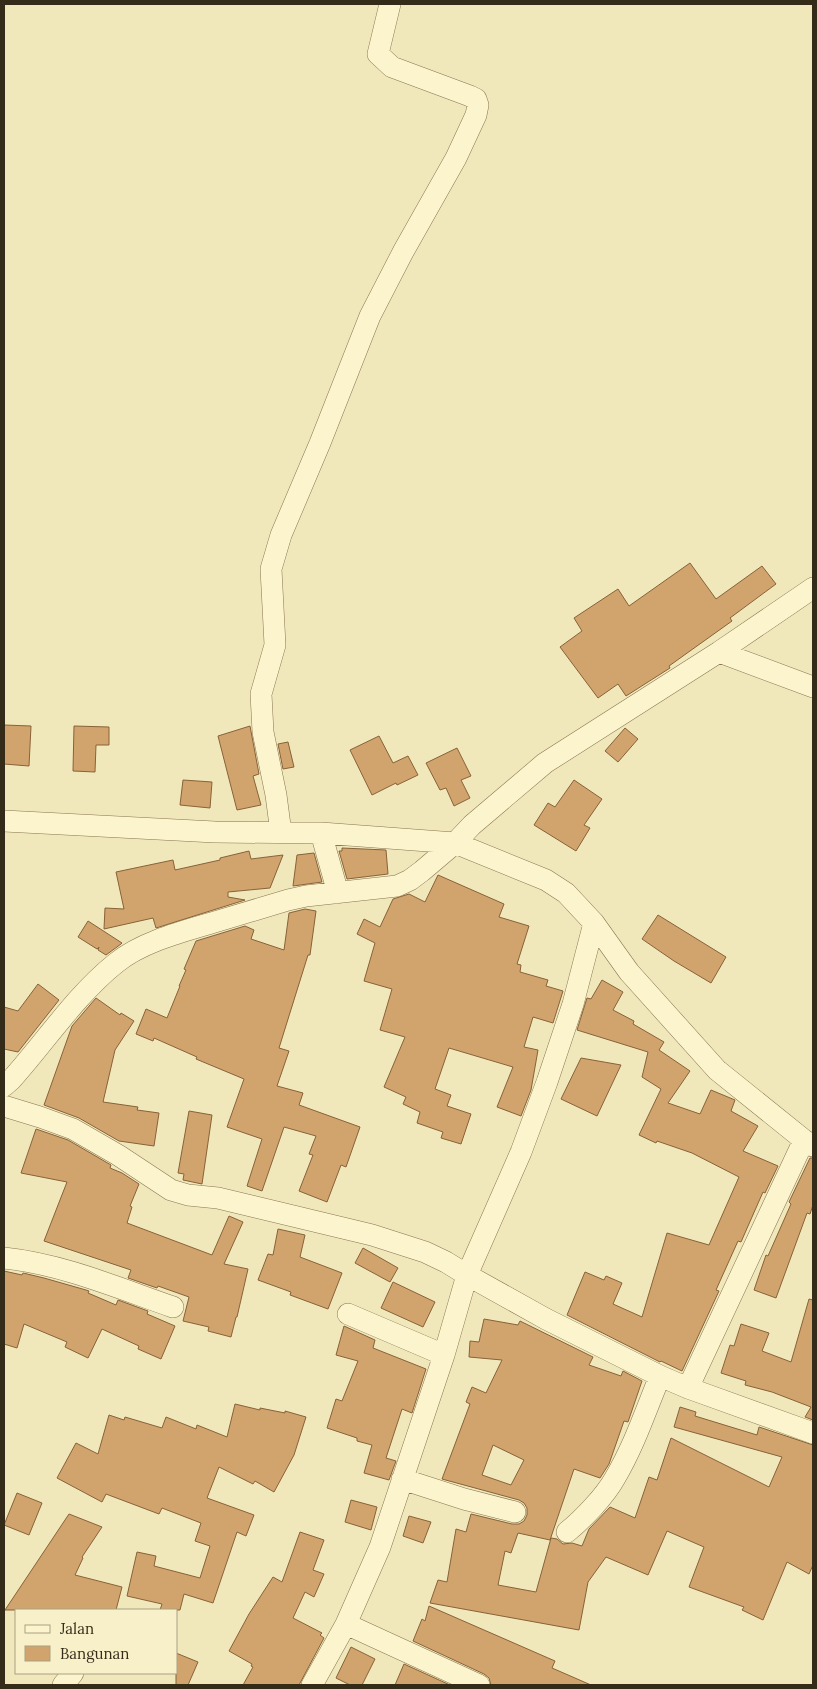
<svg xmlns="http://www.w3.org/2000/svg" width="817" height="1689" viewBox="0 0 817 1689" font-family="Lora,serif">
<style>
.building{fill:#d1a46d;stroke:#886238;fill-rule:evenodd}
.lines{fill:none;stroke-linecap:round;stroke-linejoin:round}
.street-casing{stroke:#887653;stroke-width:22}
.street{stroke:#fbf4cd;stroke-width:21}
</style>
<rect width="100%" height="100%" fill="#f0e7ba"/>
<!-- building -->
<path class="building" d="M690 563 716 599 762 566 776 584 730 618 732 621 669 666 670 668 626 696 618 684 598 698 560 647 582 631 574 618 618 589 629 606Z
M4 725 31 726 29 766 4 764Z
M74 726 109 727V745H96L95 772 73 771Z
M250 726 259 774 253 776 261 805 237 810 218 736Z
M625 728 638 739 618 762 605 751Z
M379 736 393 763 408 756 418 775 397 785 396 783 372 795 350 750Z
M288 742 294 767 283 769 278 744Z
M457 748 471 776 461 780 470 798 454 806 446 788 440 790 426 763Z
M183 780 212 782 210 808 180 805Z
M574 780 602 799 584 825 590 828 576 851 534 825 548 803 555 807Z
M342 848 386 850 388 874 347 879 339 851H342Z
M249 851 251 859 283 855 270 888 228 892V897L245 900 156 928 153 918 104 929 105 908 124 909 116 872 173 860 175 870 220 860V858Z
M314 853 322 882 293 886 297 855Z
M438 875 504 904 499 917 529 926 517 964 521 965 520 972 548 980 546 986 563 991 553 1023 533 1017 524 1047 538 1050 531 1090 521 1116 497 1107 513 1067 449 1048 435 1089 451 1095 447 1106 471 1114 461 1144 441 1138 443 1132 417 1123 420 1112 403 1104 406 1097 384 1087 405 1037 380 1030 392 989 364 981 375 943 357 934 364 919 380 927 393 899 409 894 425 902Z
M305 909 316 911 310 955H308L279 1048 289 1051 277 1086 303 1093 299 1105 360 1127 346 1167 341 1165 327 1202 299 1191 313 1155 309 1154 316 1136 284 1127 262 1191 247 1186 262 1139 227 1127 244 1079 196 1059 197 1057 154 1038 153 1041 136 1034 146 1009 167 1018 180 986H179L186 970 184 969 196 941 245 926 254 930 251 939 284 950 289 913Z
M658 915 726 957 711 983 674 961 642 939Z
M88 921 122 943 121 944 106 955 98 950 99 947 97 949 78 937Z
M602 980 623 992 613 1010 634 1021 633 1024 664 1042 659 1050 690 1071 668 1103 700 1114 711 1090 735 1100 731 1111 758 1126 743 1151 778 1166 765 1193 763 1192 741 1242 738 1241 716 1290 719 1291 682 1371 661 1361 660 1362 567 1315 585 1272 604 1280 606 1276 622 1283 613 1304 642 1317 667 1233 709 1245 739 1177 692 1153 657 1141 656 1143 639 1135 661 1089 642 1077 648 1052 577 1030 587 998 591 999Z
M38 984 59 1000 18 1052 4 1049V1007L18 1011Z
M96 998 120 1015 121 1013 134 1021 115 1050 103 1102 138 1107 137 1110 159 1113 154 1146 119 1141 79 1118 44 1105 72 1026Z
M581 1058 621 1065 597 1116 561 1099Z
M189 1111 212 1115 202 1184 183 1180 184 1174 178 1173Z
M36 1129 68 1140 111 1165 110 1168 122 1173 139 1184 130 1206 132 1207 127 1223 212 1255 229 1216 243 1222 224 1264 248 1269 237 1317H236L231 1337 208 1331 209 1327 183 1321 189 1297 158 1286 157 1288 128 1278 131 1270 44 1241 67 1182 21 1173Z
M810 1158H813V1205L810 1214 807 1213 776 1298 754 1290 766 1255 768 1256 791 1204 789 1202Z
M278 1229 305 1235 300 1257 342 1273 328 1309 290 1295 291 1292 258 1280 268 1254 273 1255Z
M363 1248 398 1268 390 1282 355 1263Z
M4 1271 22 1275 23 1273 44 1278 86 1290 89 1291 88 1293 116 1305 118 1300 148 1311 147 1314 175 1326 161 1359 138 1349 139 1346 102 1329 88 1358 65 1347 67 1342 24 1324 17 1348 4 1344Z
M393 1282 435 1302 423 1327 381 1308Z
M809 1299 813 1300V1420L805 1417 811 1407 772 1392 745 1385 746 1381 721 1373 730 1345 734 1346 741 1324 769 1333 762 1351 791 1362Z
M484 1319 518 1325 520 1321 593 1357 589 1365 621 1376 623 1371 642 1381 628 1422 624 1421 609 1464 600 1478 574 1469 550 1540 518 1533 511 1553 505 1551 498 1585 536 1592 551 1538 557 1539 563 1544 572 1543 582 1546 589 1529 610 1507 635 1518 649 1477 657 1480 671 1438 769 1487 782 1457 674 1427 680 1407 696 1412 695 1416 757 1435 759 1427 813 1445V1565L809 1574 787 1562 763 1620 742 1610 744 1607 689 1587 704 1547 667 1531 648 1575 606 1557 588 1582 579 1630 430 1603 438 1580 447 1582 456 1529 466 1532 471 1514 512 1524H519L524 1521 527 1515V1508L524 1503 519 1500 442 1479 470 1404 466 1402 472 1387 486 1393 502 1360 469 1357 470 1341 479 1342ZM493 1445 524 1460 511 1485 482 1475Z
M344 1326 375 1340 373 1348 426 1369 412 1413 402 1409 386 1458 396 1461 389 1480 364 1473 372 1445 357 1441V1438L327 1428 336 1399 342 1401 358 1361 336 1355Z
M235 1404 260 1410V1408L285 1413V1411L306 1417 294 1455 274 1492 255 1481 253 1484 219 1467 207 1498 254 1515 246 1536 237 1532 213 1603 184 1594 180 1610H160L162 1604 127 1596 137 1552 156 1556 154 1566 200 1578 210 1546 195 1541 201 1523 162 1508 159 1514 106 1494 102 1502 57 1478 76 1443 98 1454 109 1415 124 1420 125 1417 162 1428 166 1417 196 1429 197 1425 227 1437Z
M17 1493 42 1503 29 1535 4 1525Z
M351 1500 377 1507 371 1530 345 1522Z
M69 1514 102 1527 82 1557 83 1558 75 1575 122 1587 116 1610H5Z
M409 1516 431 1522 423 1543 403 1536Z
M300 1532 324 1540 313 1570 324 1574 314 1597 305 1592 293 1618 322 1633 320 1635 324 1638 299 1685H243L253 1667 251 1666 252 1664 229 1651 249 1614 273 1577 282 1582Z
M429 1606 555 1661 552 1668 591 1685H491L489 1678 484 1674 413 1641 422 1619 425 1621Z
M351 1647 375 1659 362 1685H350L336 1678Z
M176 1653 198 1662 188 1685H176Z
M404 1664 450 1685H395Z"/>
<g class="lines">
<defs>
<path id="street" d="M719 652 813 687
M4 821 215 832 321 833 455 843 546 880 566 893 594 923 629 972 717 1070 804 1140 813 1146
M281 833 276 795 263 732 261 694 275 645 271 569 281 535 320 443 370 316 403 252 456 158 476 115 478 105 476 99 470 96 392 67 378 54 390 4
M321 833 338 893
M4 1086 11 1080C46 1041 75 996 116 963 143 941 185 931 218 921 241 914 264 907 288 900L306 896 397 886 410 880 422 871 455 843 472 825 545 763 719 652 813 588
M4 1106 40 1117 73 1129 118 1155 171 1190 188 1195 218 1198 372 1235 425 1252 446 1262 467 1275 546 1319 660 1376 688 1388 813 1433
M4 1258C62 1264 118 1288 173 1307
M348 1314 444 1355
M688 1388 804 1140
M402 1479 464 1499 515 1512
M567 1532C583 1519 605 1496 615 1478 634 1446 646 1410 660 1376
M346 1624 479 1685
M63 1685 73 1673
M312 1685 346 1624 380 1547 444 1355 467 1275 521 1152 547 1082 573 1004 594 923"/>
</defs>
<!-- street casing -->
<use href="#street" class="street-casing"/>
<!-- street -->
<use href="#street" class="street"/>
</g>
<!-- border -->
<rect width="817" height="1689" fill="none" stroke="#352b19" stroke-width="10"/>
<!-- legend -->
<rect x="15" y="1609" width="162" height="65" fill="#f7f0c9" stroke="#a9a183"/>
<rect x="25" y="1625" width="25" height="8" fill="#fbf4cd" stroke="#a9a183"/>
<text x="60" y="1634" font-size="15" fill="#352b19">Jalan</text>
<rect x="25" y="1646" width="25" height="15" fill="#d1a46d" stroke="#a9a183"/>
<text x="60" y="1659" font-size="15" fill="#352b19">Bangunan</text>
</svg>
